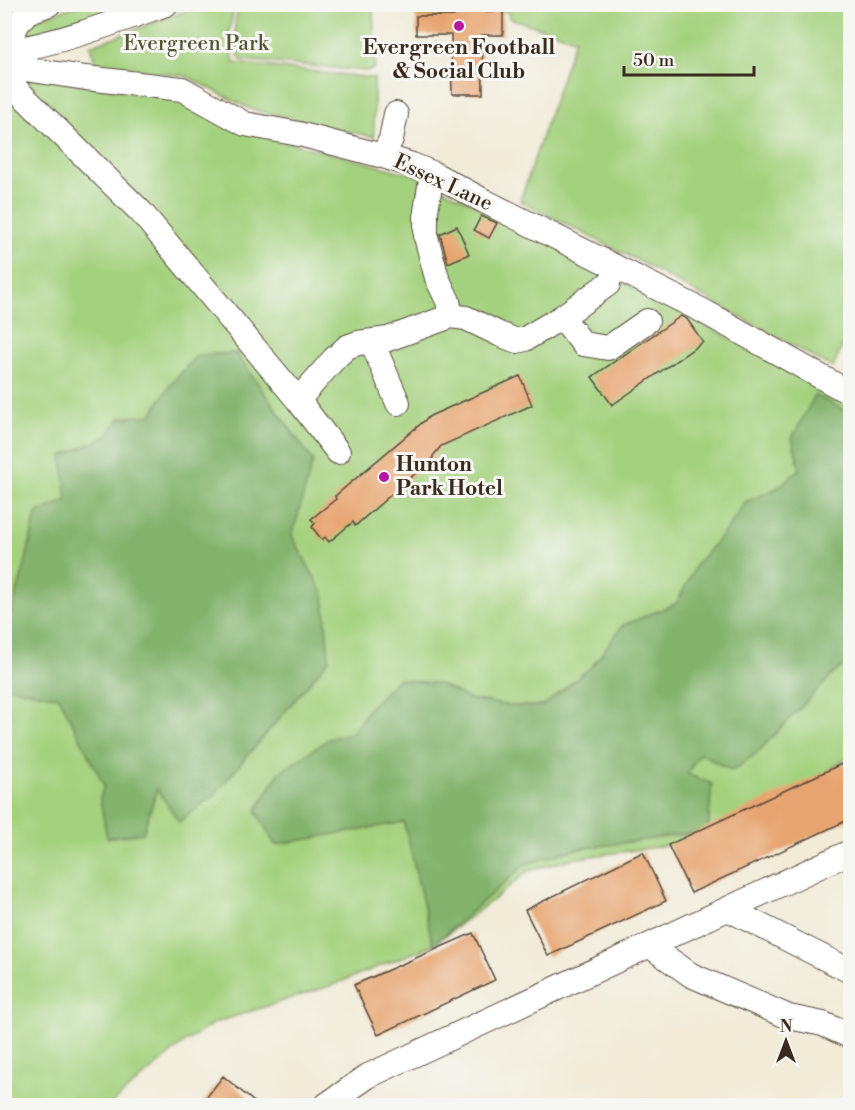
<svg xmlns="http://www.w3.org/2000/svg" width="855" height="1110" viewBox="0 0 855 1110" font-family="'Libre Bodoni',serif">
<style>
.green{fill:#a4d17e;stroke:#707e4e;stroke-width:1.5}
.forest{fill:#83b36d;stroke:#5f6e46;stroke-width:1.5}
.building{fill:#e7a46f}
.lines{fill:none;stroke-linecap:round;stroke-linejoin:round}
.minor-casing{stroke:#56473a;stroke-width:26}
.minor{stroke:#fff;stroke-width:24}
.poi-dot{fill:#b5179e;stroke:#f6f6f2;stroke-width:2}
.labels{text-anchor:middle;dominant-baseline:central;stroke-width:6;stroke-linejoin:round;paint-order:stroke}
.park-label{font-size:21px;fill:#555436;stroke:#f6f6f2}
.poi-label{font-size:21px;font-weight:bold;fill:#3b2a1e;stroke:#f6f6f2}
.street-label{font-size:21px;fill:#3b2a1e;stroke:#f6f6f2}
</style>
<rect width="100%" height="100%" fill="#f6f6f2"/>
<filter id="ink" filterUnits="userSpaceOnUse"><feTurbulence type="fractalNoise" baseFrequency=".0167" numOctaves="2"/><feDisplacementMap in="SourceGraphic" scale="12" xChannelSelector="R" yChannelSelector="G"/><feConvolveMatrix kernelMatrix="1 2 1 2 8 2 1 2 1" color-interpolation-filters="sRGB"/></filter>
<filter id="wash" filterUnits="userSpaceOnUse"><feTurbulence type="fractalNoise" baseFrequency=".008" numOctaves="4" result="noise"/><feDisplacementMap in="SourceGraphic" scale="24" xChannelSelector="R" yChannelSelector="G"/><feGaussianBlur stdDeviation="1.35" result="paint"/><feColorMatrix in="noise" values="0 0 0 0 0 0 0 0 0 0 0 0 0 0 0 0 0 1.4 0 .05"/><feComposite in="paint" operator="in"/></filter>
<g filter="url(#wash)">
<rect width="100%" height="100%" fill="#f1ebd8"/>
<!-- green -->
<path class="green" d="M204 4 235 5 229 32 234 63 374 78V137L250 109 186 76 96 65 90 46Z
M241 4 373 5 375 68 368 71 241 60C232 45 234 22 239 6Z
M79 5H98L101 11 119 5H134L35 37 28 34 26 30 32 20Z
M413 5H850V327L833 368 635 259 520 201 575 39 509 18 508 11 454 12V16H416Z
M4 71 176 99 295 144 414 175 482 208 850 401V756L786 799 693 842 571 859 528 871 498 896 433 945 330 986 214 1023 181 1045 110 1105H5Z"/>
<!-- forest -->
<path class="forest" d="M236 353 313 461 292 536 324 595 329 660 214 795 179 822 157 789 143 833 107 838 100 799 104 785 59 697 5 687V616L11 614 26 561 36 513 67 500 62 456 106 437 120 418 151 415 170 385 197 355Z
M815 395 850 413V661L833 674 758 752 732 771 700 753 687 774 712 784 708 831 572 850 526 864 433 945 404 822 275 845 256 811 279 773 329 739 353 732 368 709 398 679 440 684 469 699 512 706H543L593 665 623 625 677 603 696 565 729 527 745 502 777 488 800 469 792 438Z"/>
<g id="blocks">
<!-- building -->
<path class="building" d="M503 11V35H482L483 94H452L451 35H416V16H454V12Z
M481 216 497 223 489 238 474 230Z
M457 226 469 254 448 263 440 234Z
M681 316 687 319 703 342 612 405 592 377Z
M520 376 532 405 441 446 433 456V458L355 526 353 522 329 542 325 537 322 540 312 527 315 523 311 519 336 499 335 496 430 416Z
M850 760V819L691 893 668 845Z
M643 852 666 901 548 956 525 910Z
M473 933 495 980 378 1035 354 985Z
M223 1076 259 1106H200Z"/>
</g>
</g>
<g filter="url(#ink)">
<use href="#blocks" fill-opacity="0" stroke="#56473a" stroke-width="1.5"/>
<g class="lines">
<defs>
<path id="minor" d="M4 51 18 23 27 12 49 4
M4 52C60 43 113 23 166 4
M4 66 86 78 182 89 245 124 299 134 383 156 412 165 432 173 484 201 703 311 850 393
M4 74 18 91 141 212 298 400 338 452
M383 156 391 139 396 114
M432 173 426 211V237L437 278 448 301 451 316 466 318 499 334 517 341 525 339 562 317 608 284
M562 317 583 344 608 348 647 321
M372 342 398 403
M298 400 334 359 347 347 358 343 388 339 451 316
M728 909 850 971
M650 946 691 975 789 1017 823 1024 850 1036
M325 1106 368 1076 850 852"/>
</defs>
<!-- minor casing -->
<use href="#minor" class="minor-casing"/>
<!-- minor -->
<use href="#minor" class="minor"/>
</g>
</g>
<!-- markers -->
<g class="poi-dot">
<circle cx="459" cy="26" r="6"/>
<circle cx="384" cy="477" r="6"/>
</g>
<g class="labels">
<!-- park labels -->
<g class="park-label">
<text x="196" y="44">Evergreen Park</text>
</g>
<!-- poi labels -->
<g class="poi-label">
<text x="459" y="48">Evergreen Football<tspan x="459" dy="24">&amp; Social Club</tspan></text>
<text x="396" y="465" text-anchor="start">Hunton<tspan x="396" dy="24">Park Hotel</tspan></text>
</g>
<!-- street labels -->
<g class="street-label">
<text transform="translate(443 183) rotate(25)">Essex Lane</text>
</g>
</g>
<!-- margin -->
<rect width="855" height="1110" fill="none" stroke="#f6f6f2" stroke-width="24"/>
<!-- north arrow -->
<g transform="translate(786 1041)" stroke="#f6f6f2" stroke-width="4.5" paint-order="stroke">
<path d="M0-4.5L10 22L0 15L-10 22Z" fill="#3b2a1e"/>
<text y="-9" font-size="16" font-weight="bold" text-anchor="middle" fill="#3b2a1e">N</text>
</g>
<!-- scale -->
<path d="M624 66v9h130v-9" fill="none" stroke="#3b2a1e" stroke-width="3"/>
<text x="633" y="66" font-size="18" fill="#3b2a1e" stroke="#f6f6f2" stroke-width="4.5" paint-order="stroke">50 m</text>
</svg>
